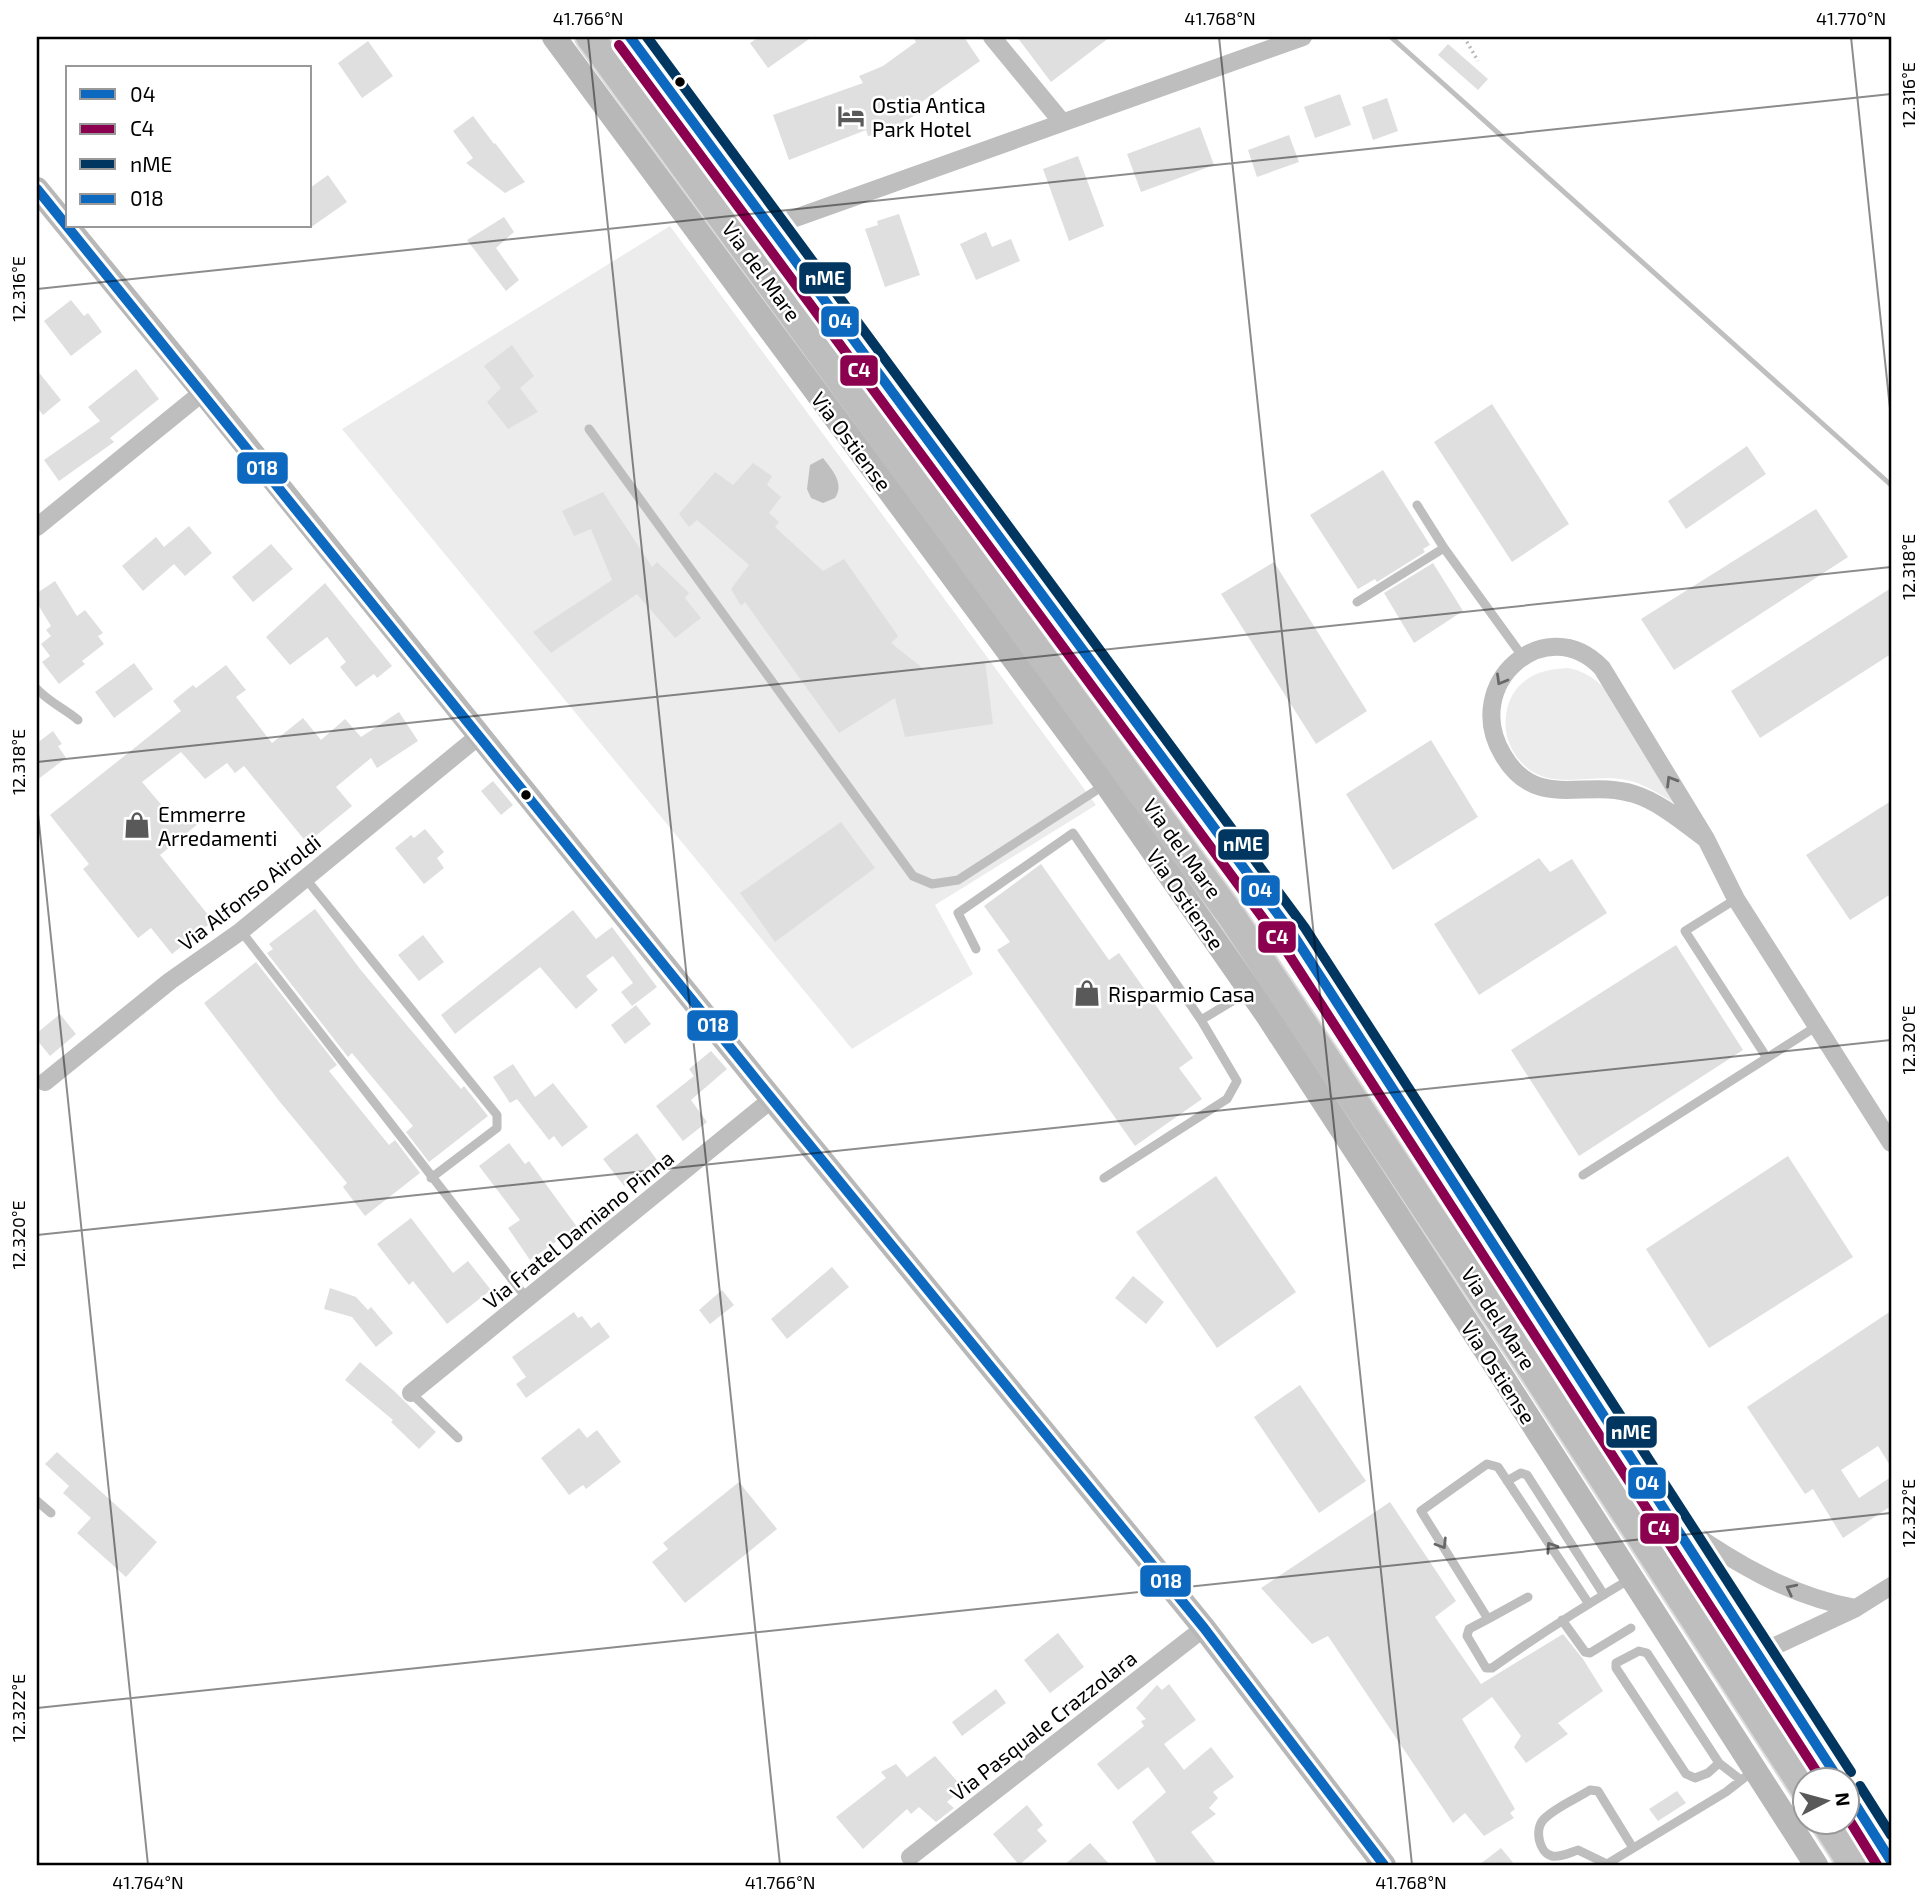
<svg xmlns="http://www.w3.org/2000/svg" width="1928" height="1902" viewBox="0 0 1928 1902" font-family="'Exo 2',sans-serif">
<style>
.green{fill:#ececec}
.water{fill:#bfbfbf}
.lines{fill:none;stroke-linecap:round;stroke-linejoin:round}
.stream{stroke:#bfbfbf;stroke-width:5}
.building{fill:#dfdfdf}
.primary-casing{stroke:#dbdbdb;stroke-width:32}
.path{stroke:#b9b9b9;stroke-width:3.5;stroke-dasharray:2 3.5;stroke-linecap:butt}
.lane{stroke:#bebebe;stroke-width:9}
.street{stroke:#bebebe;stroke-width:18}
.secondary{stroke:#b8b8b8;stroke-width:24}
.primary{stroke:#bebebe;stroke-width:28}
.bus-1-casing{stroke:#fff;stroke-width:16}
.bus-2-casing{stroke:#fff;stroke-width:16}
.bus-3-casing{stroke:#fff;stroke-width:16}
.bus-4-casing{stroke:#fff;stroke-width:16}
.bus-1{stroke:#0c69bf;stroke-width:10}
.bus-2{stroke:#8b004f;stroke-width:10}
.bus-3{stroke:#00365f;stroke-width:10}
.bus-4{stroke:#0c69bf;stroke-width:10}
.oneway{stroke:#686868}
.ticks{fill:none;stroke:#000;stroke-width:2;stroke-opacity:0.45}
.bus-dot{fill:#000;stroke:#fff;stroke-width:2.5}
.labels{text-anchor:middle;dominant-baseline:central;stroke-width:5;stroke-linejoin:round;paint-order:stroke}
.poi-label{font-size:21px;fill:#000;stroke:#fff;text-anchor:start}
.street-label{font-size:21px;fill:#000;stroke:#fff}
.line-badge{stroke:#fff;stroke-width:2.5}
.badge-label{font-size:19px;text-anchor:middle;font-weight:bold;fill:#fff}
.neatline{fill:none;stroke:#000;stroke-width:2.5}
.ticks-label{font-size:18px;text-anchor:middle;fill:#000}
</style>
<rect width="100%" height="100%" fill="#fff"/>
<!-- green -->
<path class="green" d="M670 226 1096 805 935 905 973 974 852 1049 342 429Z
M1568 668C1583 671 1595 678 1605 689L1674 803C1659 794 1643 783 1626 780 1592 773 1549 792 1523 764 1514 755 1508 744 1506 731 1504 715 1508 698 1519 686 1533 672 1549 669 1568 668Z"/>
<!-- water -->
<path class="water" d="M823 458C832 470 845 483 835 498L823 503 811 498 807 489 810 465Z"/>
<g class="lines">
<!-- stream -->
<path class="stream" d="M1391 37 1891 485"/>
</g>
<!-- building -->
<path class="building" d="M759 37H812L768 68 750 43Z
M913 37H964L980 61 916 106 921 112 884 133 868 136 866 130 789 160 773 115 863 83 859 76 883 66 916 42Z
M1017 37H1110L1051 82Z
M368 41 393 76 362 98 338 63Z
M1448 44 1488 79 1478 90 1438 55Z
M1340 94 1351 125 1315 138 1304 107Z
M1387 98 1398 131 1373 140 1362 107Z
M473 116 494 144 495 143 525 182 505 193 466 163 473 158 453 131Z
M1200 127 1214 165 1141 192 1127 154Z
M1289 135 1299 162 1257 177 1248 150Z
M1078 156 1104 226 1069 241 1043 169Z
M328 175 347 202 310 228V188Z
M899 214 920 275 885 287 865 229 878 225 877 221Z
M504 217 514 232 496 248 519 280 506 291 467 240Z
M986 232 992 247 1011 239 1020 261 976 280 960 244Z
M71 300 84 316 88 313 102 332 71 356 44 321Z
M512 345 534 376 520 388 538 412 508 429 487 402 501 388 484 366Z
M136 369 159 399 110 438 114 442 59 481 44 460 100 421 88 407Z
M37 370 61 400 43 415 37 407Z
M1492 404 1569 524 1512 562 1434 442Z
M1747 446 1766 474 1686 529 1668 501Z
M753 463 772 476 767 485 781 497 769 513 779 522 775 527 823 571 844 559 898 636 891 643 925 670 985 661 993 724 905 737 895 698 839 733 745 602 741 606 731 589 749 565 697 520 689 527 679 514 715 472 733 485Z
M1383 470 1430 545 1423 549 1425 552 1377 582 1375 579 1358 589 1310 515Z
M603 492 652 567 657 562 689 593 685 598 701 618 675 638 637 594 551 653 533 632 612 580 591 529 574 536 562 511Z
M1816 509 1848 557 1674 670 1641 619Z
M189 526 212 553 185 576 174 564 143 591 122 566 156 537 164 547Z
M271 544 293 569 253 602 232 577Z
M1274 562 1367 711 1316 744 1221 594Z
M1433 563 1463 611 1414 643 1384 593Z
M55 581 77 616 85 610 103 633 98 636 104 644 82 661 85 664 59 684 42 662 50 656 41 644 51 636 46 630 51 626 37 603V593Z
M325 583 392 666 377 678 374 674 356 687 340 667 346 662 327 637 290 665 266 637Z
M1891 588V654L1760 738 1731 691Z
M134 663 153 689 114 718 95 692Z
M226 665 246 690 236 697 272 743 303 718 321 740 345 719 361 737 399 712 418 741 377 768 371 758 336 787 352 806 307 843 244 766 235 773 227 763 205 779 181 752 142 782 175 821 189 810 199 823 160 855 213 921 172 954 151 928 138 938 83 869 89 864 50 815 181 711 173 701 193 685 196 688Z
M53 731 62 744 58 746 66 758 37 780V743Z
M1431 740 1478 817 1393 870 1346 794Z
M493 781 513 805 501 815 481 791Z
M1891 801V894L1850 920 1806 855Z
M841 822 875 868 775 942 740 893Z
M425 829 444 852 437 858 444 868 424 884 395 848 411 835 414 838Z
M1539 858 1550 872 1572 859 1607 913 1479 995 1434 924Z
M1041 864 1109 960 1119 953 1193 1058 1179 1068 1202 1099 1135 1146 997 950 1010 942 984 906Z
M315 909 360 969 410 1029 461 1089 464 1086 488 1116 429 1162 406 1132 413 1126 352 1053 348 1057 267 953 273 949 269 944Z
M573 910 596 939 612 927 657 987 632 1006 621 992 633 983 613 956 586 976 598 990 576 1009 540 967 455 1034 441 1015Z
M423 935 444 962 419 981 398 955Z
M1676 945 1743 1050 1579 1156 1511 1050Z
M256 962 337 1065 329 1071 389 1145 395 1140 420 1173 365 1216 343 1187 347 1183 280 1102 204 1003Z
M636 1005 651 1024 625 1044 611 1025Z
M60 1014 76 1034 50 1056 37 1040V1033Z
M711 1051 727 1069 691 1100 707 1122 683 1141 656 1106 694 1076 689 1069Z
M513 1064 535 1097 553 1083 588 1127 562 1147 554 1136 549 1140 517 1099 510 1103 493 1077Z
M637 1133 657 1160 624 1186 603 1159Z
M509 1143 525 1164 529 1161 577 1227 530 1260 508 1228 520 1220 479 1166Z
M1788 1156 1853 1257 1709 1348 1646 1249Z
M1216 1176 1296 1292 1217 1348 1136 1232Z
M411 1218 453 1273 468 1261 491 1290 447 1324 413 1281 409 1285 377 1244Z
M832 1267 849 1287 787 1339 771 1319Z
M1133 1276 1164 1302 1146 1324 1115 1298Z
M330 1288 356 1297 368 1310 371 1307 393 1333 376 1347 352 1317 324 1309Z
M722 1290 734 1305 710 1324 699 1310Z
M1891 1311V1467L1878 1446 1841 1470 1859 1498 1891 1477V1506L1843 1538 1813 1489 1805 1494 1747 1407Z
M574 1312 578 1318 582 1316 591 1328 599 1322 610 1337 526 1398 516 1384 526 1377 512 1357Z
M360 1362 393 1390 436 1432 419 1449 391 1422 393 1420 345 1380Z
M1300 1385 1366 1481 1319 1513 1254 1417Z
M579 1428 587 1438 597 1430 621 1462 586 1489 583 1485 569 1495 541 1458Z
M57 1452 157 1542 126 1577 77 1533 91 1518 63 1493 69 1486 45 1464Z
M739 1482 777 1529 685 1603 652 1562 668 1549 663 1543Z
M1390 1502 1456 1601 1435 1617 1481 1684 1563 1634 1583 1659 1603 1691 1558 1723 1568 1734 1526 1763 1514 1747 1521 1736 1492 1697 1462 1719 1515 1809 1510 1813 1514 1818 1484 1836 1465 1813 1453 1823 1328 1636 1312 1644 1261 1588Z
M1058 1633 1084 1667 1050 1693 1024 1660Z
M1169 1684 1196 1720 1164 1744 1184 1770 1211 1747 1234 1777 1213 1792 1218 1798 1209 1808 1216 1814 1191 1832 1217 1865H1158L1132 1822 1166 1792 1148 1767 1118 1790 1097 1764 1144 1726 1141 1721 1146 1719 1136 1708 1157 1685 1162 1690Z
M996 1689 1006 1703 962 1736 952 1722Z
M935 1756 963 1788 947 1802 954 1808 936 1822 919 1807 911 1814 907 1809 863 1849 836 1817 886 1778 881 1772 896 1764 907 1777Z
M1677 1791 1686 1803 1658 1821 1649 1809Z
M1027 1805 1043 1825 1037 1830 1047 1841 1019 1865 993 1834Z
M1090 1843 1110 1865H1064Z
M1501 1848 1515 1865H1479Z"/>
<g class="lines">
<defs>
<path id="primary" d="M590 37 1232 917 1525 1358 1806 1791
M1825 1822 1853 1865"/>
</defs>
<!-- primary casing -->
<use href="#primary" class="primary-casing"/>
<!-- path -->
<path class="path" d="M1464 37 1478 61"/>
<!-- lane -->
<path class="lane" d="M589 429 913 876 932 884 958 880 1106 784
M1417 505 1444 548 1523 657
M1357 602 1444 548
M37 689C49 702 65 709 78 720
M306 879 497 1115V1128L431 1178
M1736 899 1685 931 1767 1058
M241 931 528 1300
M976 949 958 913 1073 833 1201 1020 1249 991
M1583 1175 1817 1026
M1104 1178 1227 1099 1237 1081 1201 1020
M411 1393 458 1438
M1507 1481 1521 1473 1527 1475 1604 1595
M37 1501 51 1513
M1589 1604 1498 1467 1487 1464 1421 1511 1488 1619 1469 1629 1467 1636 1486 1668H1492C1537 1636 1583 1607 1630 1579
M1488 1619 1528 1597
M1562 1620 1585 1652 1590 1653 1631 1628
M1719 1763 1708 1773 1695 1778 1686 1774 1616 1668V1663L1639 1651 1647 1653 1719 1763 1741 1780
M1633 1848 1598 1791 1590 1790C1576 1799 1556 1807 1544 1819 1534 1829 1539 1853 1552 1856 1560 1858 1571 1852 1578 1850L1607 1864 1726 1792 1753 1771"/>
<!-- street -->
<path class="street" d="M992 37 1062 122
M770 227 1303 37
M37 527 203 392
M1706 839C1684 823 1660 802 1634 794 1585 778 1536 812 1503 755 1460 684 1546 609 1602 668L1706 839 1736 899 1891 1143
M45 1082 170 981 241 931 480 735
M411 1393 772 1099
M1678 1523C1731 1561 1791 1597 1856 1608
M1758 1654 1856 1608 1891 1586
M910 1857 1204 1628"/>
<!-- secondary -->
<path class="secondary" d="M554 37 1106 784 1267 1015 1493 1362 1816 1865
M630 37 1294 936 1839 1780
M37 189 203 392 772 1099 1204 1628 1384 1865
M1848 1793 1891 1861"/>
<!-- primary -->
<use href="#primary" class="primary"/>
<defs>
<path id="bus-1" d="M630 37 1294 936 1839 1780
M1848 1793 1891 1861"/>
<path id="bus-2" d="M619 45 1282 944 1822 1780
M1848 1818 1877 1865"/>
<path id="bus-3" d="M647 37 1305 928 1851 1772
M1860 1786 1891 1835"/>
<path id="bus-4" d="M37 189 772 1099 1204 1628 1384 1865"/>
</defs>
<!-- bus-1 casing -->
<use href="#bus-1" class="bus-1-casing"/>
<!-- bus-2 casing -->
<use href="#bus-2" class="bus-2-casing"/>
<!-- bus-3 casing -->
<use href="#bus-3" class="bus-3-casing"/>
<!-- bus-4 casing -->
<use href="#bus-4" class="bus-4-casing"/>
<!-- bus-1 -->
<use href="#bus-1" class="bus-1"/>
<!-- bus-2 -->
<use href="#bus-2" class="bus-2"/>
<!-- bus-3 -->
<use href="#bus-3" class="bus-3"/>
<!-- bus-4 -->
<use href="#bus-4" class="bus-4"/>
</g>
<!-- one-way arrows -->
<defs><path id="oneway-chevron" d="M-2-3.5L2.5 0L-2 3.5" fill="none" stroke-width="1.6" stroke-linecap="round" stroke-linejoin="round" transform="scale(1.75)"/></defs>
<g class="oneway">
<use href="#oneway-chevron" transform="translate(1501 680) rotate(120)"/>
<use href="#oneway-chevron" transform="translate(1671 781) rotate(-121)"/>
<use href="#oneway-chevron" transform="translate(1442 1544) rotate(58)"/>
<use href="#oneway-chevron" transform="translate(1551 1547) rotate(-124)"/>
<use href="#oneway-chevron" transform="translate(1791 1589) rotate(-153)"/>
</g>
<!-- ticks -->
<path class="ticks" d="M588 37 780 1865M1219 37 1412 1865M1851 37 1891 418M37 289 1891 94M37 762 1891 567M37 804 148 1865M37 1235 1891 1040M37 1708 1891 1513"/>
<!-- icons -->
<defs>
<symbol id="hotel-bare" viewBox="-9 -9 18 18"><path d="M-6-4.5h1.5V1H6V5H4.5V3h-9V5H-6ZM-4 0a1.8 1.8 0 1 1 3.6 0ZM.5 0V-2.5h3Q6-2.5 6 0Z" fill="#595959" stroke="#fff" stroke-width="2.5" paint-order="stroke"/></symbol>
<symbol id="shop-bare" viewBox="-9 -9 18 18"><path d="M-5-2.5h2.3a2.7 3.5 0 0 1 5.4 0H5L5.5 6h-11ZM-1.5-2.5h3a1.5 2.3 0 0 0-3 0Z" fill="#595959" stroke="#fff" stroke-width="2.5" paint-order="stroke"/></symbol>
</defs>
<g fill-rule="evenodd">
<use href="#hotel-bare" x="832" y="97" width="38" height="38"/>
<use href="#shop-bare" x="118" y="806" width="38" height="38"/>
<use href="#shop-bare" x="1068" y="974" width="38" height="38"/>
</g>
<!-- markers -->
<g class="bus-dot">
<circle cx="680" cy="82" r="6"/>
<circle cx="526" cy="795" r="6"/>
</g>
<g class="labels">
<!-- poi labels -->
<g class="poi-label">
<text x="872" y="104">Ostia Antica<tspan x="872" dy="24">Park Hotel</tspan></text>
<text x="158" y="813">Emmerre<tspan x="158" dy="24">Arredamenti</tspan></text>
<text x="1108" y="993">Risparmio Casa</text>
</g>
<!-- street labels -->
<g class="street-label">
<text transform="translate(762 271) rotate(54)">Via del Mare</text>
<text transform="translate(852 441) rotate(53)">Via Ostiense</text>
<text transform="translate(1183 848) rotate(54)">Via del Mare</text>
<text transform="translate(249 892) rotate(-38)">Via Alfonso Airoldi</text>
<text transform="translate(1186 899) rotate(55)">Via Ostiense</text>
<text transform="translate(578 1229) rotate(-39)">Via Fratel Damiano Pinna</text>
<text transform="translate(1499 1318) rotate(57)">Via del Mare</text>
<text transform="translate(1499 1372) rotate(57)">Via Ostiense</text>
<text transform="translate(1043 1725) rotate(-38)">Via Pasquale Crazzolara</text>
</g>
</g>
<g class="line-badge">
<rect x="798" y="261" width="54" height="34" rx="7" fill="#00365f"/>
<rect x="820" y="305" width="40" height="33" rx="7" fill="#0c69bf"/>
<rect x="839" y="354" width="40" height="33" rx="7" fill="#8b004f"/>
<rect x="236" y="451" width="53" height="34" rx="7" fill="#0c69bf"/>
<rect x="1217" y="828" width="53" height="33" rx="7" fill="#00365f"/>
<rect x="1240" y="874" width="41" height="33" rx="7" fill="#0c69bf"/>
<rect x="1257" y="920" width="40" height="34" rx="7" fill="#8b004f"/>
<rect x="686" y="1009" width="53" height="33" rx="7" fill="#0c69bf"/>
<rect x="1605" y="1415" width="53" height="34" rx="7" fill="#00365f"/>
<rect x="1627" y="1466" width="40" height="34" rx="7" fill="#0c69bf"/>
<rect x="1639" y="1512" width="41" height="33" rx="7" fill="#8b004f"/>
<rect x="1139" y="1564" width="53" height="34" rx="7" fill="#0c69bf"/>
</g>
<g class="badge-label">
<text x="825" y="285">nME</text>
<text x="840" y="328">04</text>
<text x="859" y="377">C4</text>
<text x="262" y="475">018</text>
<text x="1243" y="851">nME</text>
<text x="1260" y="897">04</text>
<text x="1277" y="944">C4</text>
<text x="713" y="1032">018</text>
<text x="1631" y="1439">nME</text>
<text x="1647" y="1490">04</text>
<text x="1659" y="1535">C4</text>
<text x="1166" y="1588">018</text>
</g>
<!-- border -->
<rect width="1928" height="1902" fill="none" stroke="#ffffff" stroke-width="77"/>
<!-- legend -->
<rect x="66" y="66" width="245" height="161" fill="#ffffff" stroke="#999999" stroke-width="2"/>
<rect x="80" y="89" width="35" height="10" fill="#0c69bf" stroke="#999999" stroke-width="2"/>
<text x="130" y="102" font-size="21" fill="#000000">04</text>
<rect x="80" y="124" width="35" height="10" fill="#8b004f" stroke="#999999" stroke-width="2"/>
<text x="130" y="136" font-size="21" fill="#000000">C4</text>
<rect x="80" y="159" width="35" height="10" fill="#00365f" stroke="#999999" stroke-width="2"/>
<text x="130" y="172" font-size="21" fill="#000000">nME</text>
<rect x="80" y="194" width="35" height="10" fill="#0c69bf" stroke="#999999" stroke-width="2"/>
<text x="130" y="206" font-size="21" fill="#000000">018</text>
<!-- north arrow -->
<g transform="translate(1826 1801) rotate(84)"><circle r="33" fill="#ffffff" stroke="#999999" stroke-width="2"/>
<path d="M0-5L12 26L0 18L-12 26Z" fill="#595959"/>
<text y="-10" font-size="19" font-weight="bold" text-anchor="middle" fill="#000000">N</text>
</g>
<rect x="38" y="38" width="1852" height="1826" class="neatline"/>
<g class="ticks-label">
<text x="588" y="25">41.766°N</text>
<text x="1220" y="25">41.768°N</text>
<text x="1851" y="25">41.770°N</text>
<text transform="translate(1909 95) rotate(-90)" y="6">12.316°E</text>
<text transform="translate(19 289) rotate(-90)" y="6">12.316°E</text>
<text transform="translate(1909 567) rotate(-90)" y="6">12.318°E</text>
<text transform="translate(19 762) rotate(-90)" y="6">12.318°E</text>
<text transform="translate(1909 1040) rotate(-90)" y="6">12.320°E</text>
<text transform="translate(19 1235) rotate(-90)" y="6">12.320°E</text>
<text transform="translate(1909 1513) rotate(-90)" y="6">12.322°E</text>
<text transform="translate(19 1708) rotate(-90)" y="6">12.322°E</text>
<text x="148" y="1889">41.764°N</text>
<text x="780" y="1889">41.766°N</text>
<text x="1411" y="1889">41.768°N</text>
</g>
</svg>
